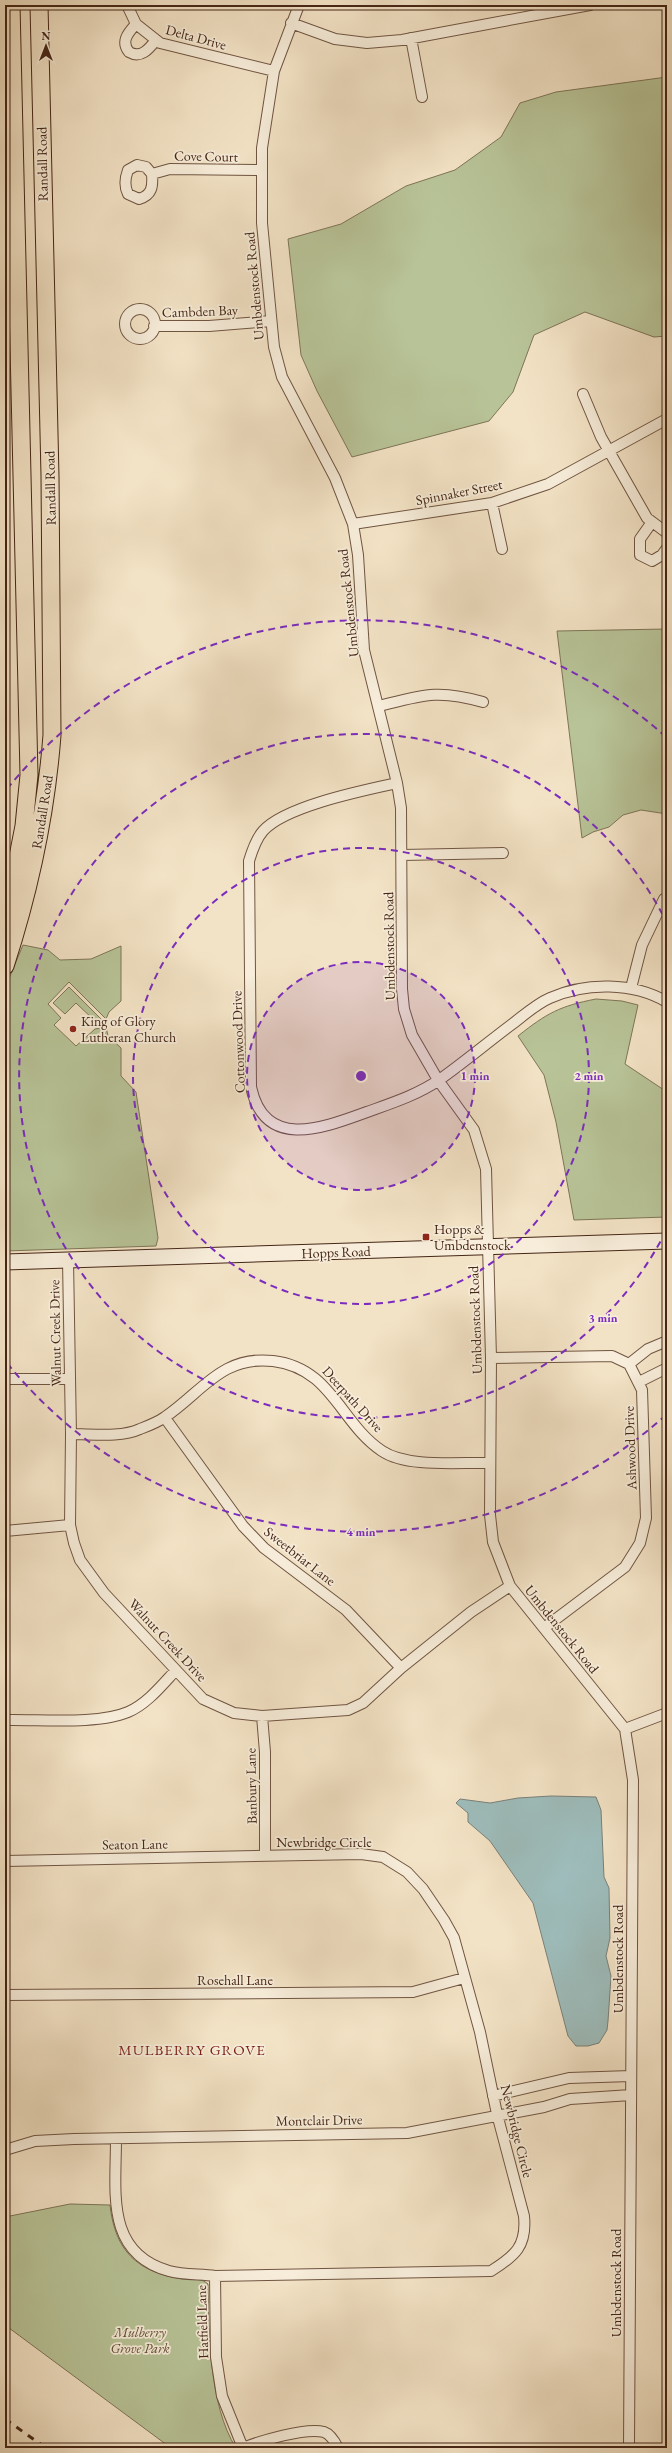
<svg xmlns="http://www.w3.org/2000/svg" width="672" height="2453" viewBox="0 0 672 2453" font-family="'EB Garamond',serif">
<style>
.green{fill:#b8c498;stroke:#7e7557}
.water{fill:#9ebdbc;stroke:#7a817a}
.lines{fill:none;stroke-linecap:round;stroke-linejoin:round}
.street-casing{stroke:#705542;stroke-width:12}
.secondary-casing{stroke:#452616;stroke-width:17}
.primary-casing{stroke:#452616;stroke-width:19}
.street{stroke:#f7edda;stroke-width:10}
.secondary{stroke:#f7edda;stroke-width:15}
.primary{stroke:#f3e3c6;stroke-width:17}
.rail{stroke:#452616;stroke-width:3;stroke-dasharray:7 7;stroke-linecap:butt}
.ring{fill:none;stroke:#7b2cbf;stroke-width:2;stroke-dasharray:7 5}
.poi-dot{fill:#8f2418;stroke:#f7edda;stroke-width:1.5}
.labels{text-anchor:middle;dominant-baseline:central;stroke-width:3.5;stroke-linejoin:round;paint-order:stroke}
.street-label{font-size:14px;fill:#452616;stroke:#f7edda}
.poi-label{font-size:14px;fill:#452616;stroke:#f7edda;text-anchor:start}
.park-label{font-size:14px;font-style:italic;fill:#624e36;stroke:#f7edda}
.neighbourhood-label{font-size:15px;letter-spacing:1px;fill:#7a1f14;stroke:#f7edda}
.centre{fill:#7b2cbf;stroke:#f7edda;stroke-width:2}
.ring-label{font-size:12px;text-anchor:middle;font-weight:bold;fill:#7b2cbf;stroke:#f7edda;stroke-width:3.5;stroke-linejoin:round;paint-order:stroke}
</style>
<rect width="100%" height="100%" fill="#f3e3c6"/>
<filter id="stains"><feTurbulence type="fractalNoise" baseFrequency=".005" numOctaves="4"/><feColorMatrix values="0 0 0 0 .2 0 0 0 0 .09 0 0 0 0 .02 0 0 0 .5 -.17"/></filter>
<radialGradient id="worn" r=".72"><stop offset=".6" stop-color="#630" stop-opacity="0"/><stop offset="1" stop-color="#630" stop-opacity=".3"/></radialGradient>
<!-- green -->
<path class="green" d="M667 77V336L654 337 585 312 534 335 513 392 489 421 352 457 317 391 301 355 288 239 341 224 406 186 455 170 501 137 520 103 556 92Z
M667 629V814L641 810 623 815 609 827 593 832 582 838 557 631Z
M23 945 48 950 60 960 91 959 121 946V1001L109 1012 106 1019 69 982 48 1004 61 1018 54 1025 76 1046 95 1029 106 1027 108 1036 121 1048V1076L136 1092 158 1238 156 1246 5 1251V988Z
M69 987 105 1023 94 1020 76 1003 65 1014 53 1003Z
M596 999 622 1001 638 1005 625 1064 667 1092V1217L574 1220 556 1122 544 1075 518 1036C547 1013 560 1006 596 999Z
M70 2204 110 2205C115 2251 137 2272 182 2279 193 2280 200 2277 208 2284 209 2334 209 2405 236 2448H171L5 2325V2217Z"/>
<!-- water -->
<path class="water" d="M551 1796 596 1797 601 1810 604 1877 609 1888 610 1938 606 1956 611 1976 608 2021 607 2030 599 2043 588 2046H576L568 2036 533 1903 490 1841 468 1822V1813L456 1803 460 1799 490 1803 518 1798Z"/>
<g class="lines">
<defs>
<path id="street" d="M127 5 136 24 160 43 274 71
M299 5 274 71 262 148V223L274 347 282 377 335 478 353 524 358 555 364 650 397 783 401 808 402 989 404 1009 412 1035 438 1080 474 1130 486 1169 491 1358 490 1515 493 1542 510 1586 625 1729 633 1780 629 2448
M291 23 335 39 367 43 402 40 590 5
M136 24C129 32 120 41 129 52 141 59 149 49 156 40
M411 38 422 97
M152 174C153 187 152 195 139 199L128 194C124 186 125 178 128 170L137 165 146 167 152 174 170 169 261 170
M125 324a15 15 0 1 1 30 0a15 15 0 1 1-30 0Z
M154 326H209L271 321
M583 394 601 437 647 518 667 533
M492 503 502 549
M652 522 640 539V555L652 561 662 555 667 548
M353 524 492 503 548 484 667 419
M379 706C423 695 438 689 483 702
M397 783C365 790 285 806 263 831 256 839 252 851 249 861L251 1087C265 1151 323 1128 367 1112 392 1103 417 1095 439 1080 463 1063 487 1043 511 1025 523 1016 536 1004 550 998 586 982 633 982 667 1002
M402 855 503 853
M631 988 642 945 664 899
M68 1260 71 1434 70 1525 74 1543 80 1560 104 1593 203 1699 234 1713 262 1716 348 1710 363 1703 401 1668 471 1612 510 1586
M491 1358 612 1356 629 1364 642 1390 646 1518 640 1543 625 1567 544 1628
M629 1364 648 1349 667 1341
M5 1379H70
M639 1382 667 1368
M165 1418 243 1526 264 1548 346 1610 401 1668
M71 1434C93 1434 120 1438 140 1429 148 1426 158 1422 165 1417 202 1392 222 1355 273 1361 332 1368 340 1423 382 1451 407 1468 460 1462 489 1463
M5 1531 70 1525
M262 1716 265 1752V1856
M5 1720C38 1719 98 1725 128 1712 147 1704 162 1685 176 1670
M625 1729 667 1713
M5 1861 361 1854 383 1857 407 1872 423 1889 444 1920 454 1938 480 2032 497 2114 524 2216C527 2246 515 2256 491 2271L215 2276C200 2274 183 2275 169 2271 105 2253 116 2192 116 2139
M5 1995 413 1992 464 1978
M493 2096 569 2078 631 2076
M5 2150 35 2141 74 2139 407 2133 544 2107 570 2099 631 2095
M215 2276 216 2357 222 2396 243 2448
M243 2448C260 2441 306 2427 324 2432 330 2434 335 2442 338 2448"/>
<path id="secondary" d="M5 1262 667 1241"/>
<path id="primary" d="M5 923 24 826 29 775 11 5
M5 966C30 889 46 815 52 735L50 476 39 5"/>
</defs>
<!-- street casing -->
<use href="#street" class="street-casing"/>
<!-- secondary casing -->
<use href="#secondary" class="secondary-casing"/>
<!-- primary casing -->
<use href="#primary" class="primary-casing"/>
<!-- street -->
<use href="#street" class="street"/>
<!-- secondary -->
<use href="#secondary" class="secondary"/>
<!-- primary -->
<use href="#primary" class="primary"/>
<!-- rail -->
<path class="rail" d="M5 2419 46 2448"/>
</g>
<!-- distance rings -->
<circle cx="361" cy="1076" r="114" fill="#7b2cbf" fill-opacity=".12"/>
<g class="ring">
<circle cx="361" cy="1076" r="114"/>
<circle cx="361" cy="1076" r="228"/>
<path d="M666 1231A342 342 0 1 1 666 921"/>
<path d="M666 1415A456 456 0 0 1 7 1363M7 789A456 456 0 0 1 666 737"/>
</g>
<!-- markers -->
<g class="poi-dot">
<circle cx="73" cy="1029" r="4"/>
<rect x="422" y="1233" width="8" height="8" rx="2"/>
</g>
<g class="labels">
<!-- street labels -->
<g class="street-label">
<text transform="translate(196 37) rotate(15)">Delta Drive</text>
<text transform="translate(206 156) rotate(1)">Cove Court</text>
<text transform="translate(42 164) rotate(-91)">Randall Road</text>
<text transform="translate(254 286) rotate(-95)">Umbdenstock Road</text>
<text transform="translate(200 311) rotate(-2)">Cambden Bay</text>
<text transform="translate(50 488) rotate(-91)">Randall Road</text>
<text transform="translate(459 492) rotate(-11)">Spinnaker Street</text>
<text transform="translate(348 603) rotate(-96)">Umbdenstock Road</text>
<text transform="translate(42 812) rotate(-81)">Randall Road</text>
<text transform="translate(389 946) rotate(-91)">Umbdenstock Road</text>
<text transform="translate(238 1042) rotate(-92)">Cottonwood Drive</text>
<text transform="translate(336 1252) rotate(-2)">Hopps Road</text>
<text transform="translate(475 1320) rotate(-92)">Umbdenstock Road</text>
<text transform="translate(55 1333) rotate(-91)">Walnut Creek Drive</text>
<text transform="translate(353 1399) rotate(48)">Deerpath Drive</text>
<text transform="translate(630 1448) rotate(-92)">Ashwood Drive</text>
<text transform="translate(300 1556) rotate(38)">Sweetbriar Lane</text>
<text transform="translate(562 1629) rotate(51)">Umbdenstock Road</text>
<text transform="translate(168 1640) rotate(47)">Walnut Creek Drive</text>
<text transform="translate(251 1786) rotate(-91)">Banbury Lane</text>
<text x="324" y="1842">Newbridge Circle</text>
<text transform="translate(135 1844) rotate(-1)">Seaton Lane</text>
<text transform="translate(618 1959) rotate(-90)">Umbdenstock Road</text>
<text x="235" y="1980">Rosehall Lane</text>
<text transform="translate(319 2120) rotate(-1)">Montclair Drive</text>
<text transform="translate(517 2131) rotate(76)">Newbridge Circle</text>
<text transform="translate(616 2283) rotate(-90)">Umbdenstock Road</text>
<text transform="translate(202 2322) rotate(-92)">Hatfield Lane</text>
</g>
<!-- poi labels -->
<g class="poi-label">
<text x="81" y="1021">King of Glory<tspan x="81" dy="16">Lutheran Church</tspan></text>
<text x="434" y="1229">Hopps &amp;<tspan x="434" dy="16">Umbdenstock</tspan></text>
</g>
<!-- park labels -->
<g class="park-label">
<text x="140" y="2332">Mulberry<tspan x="140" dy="16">Grove Park</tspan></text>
</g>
<!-- neighbourhood labels -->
<g class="neighbourhood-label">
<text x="192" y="2049">MULBERRY GROVE</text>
</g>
</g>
<circle cx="361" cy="1076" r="6" class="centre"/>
<g class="ring-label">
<text x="475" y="1080">1 min</text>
<text x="589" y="1080">2 min</text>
<text x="603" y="1322">3 min</text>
<text x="361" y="1536">4 min</text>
</g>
<!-- margin -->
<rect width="672" height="2453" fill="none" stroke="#f3e3c6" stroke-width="20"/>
<rect x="6" y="6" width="660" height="2441" fill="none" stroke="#452616" stroke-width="2"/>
<rect x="10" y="10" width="652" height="2433" fill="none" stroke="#452616"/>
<!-- north arrow -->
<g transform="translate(46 46)" stroke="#f7edda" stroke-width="3" paint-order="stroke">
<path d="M0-3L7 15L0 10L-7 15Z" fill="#452616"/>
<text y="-6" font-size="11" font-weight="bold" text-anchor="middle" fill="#452616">N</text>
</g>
<rect width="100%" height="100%" filter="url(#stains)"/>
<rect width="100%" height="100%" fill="url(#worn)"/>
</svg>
